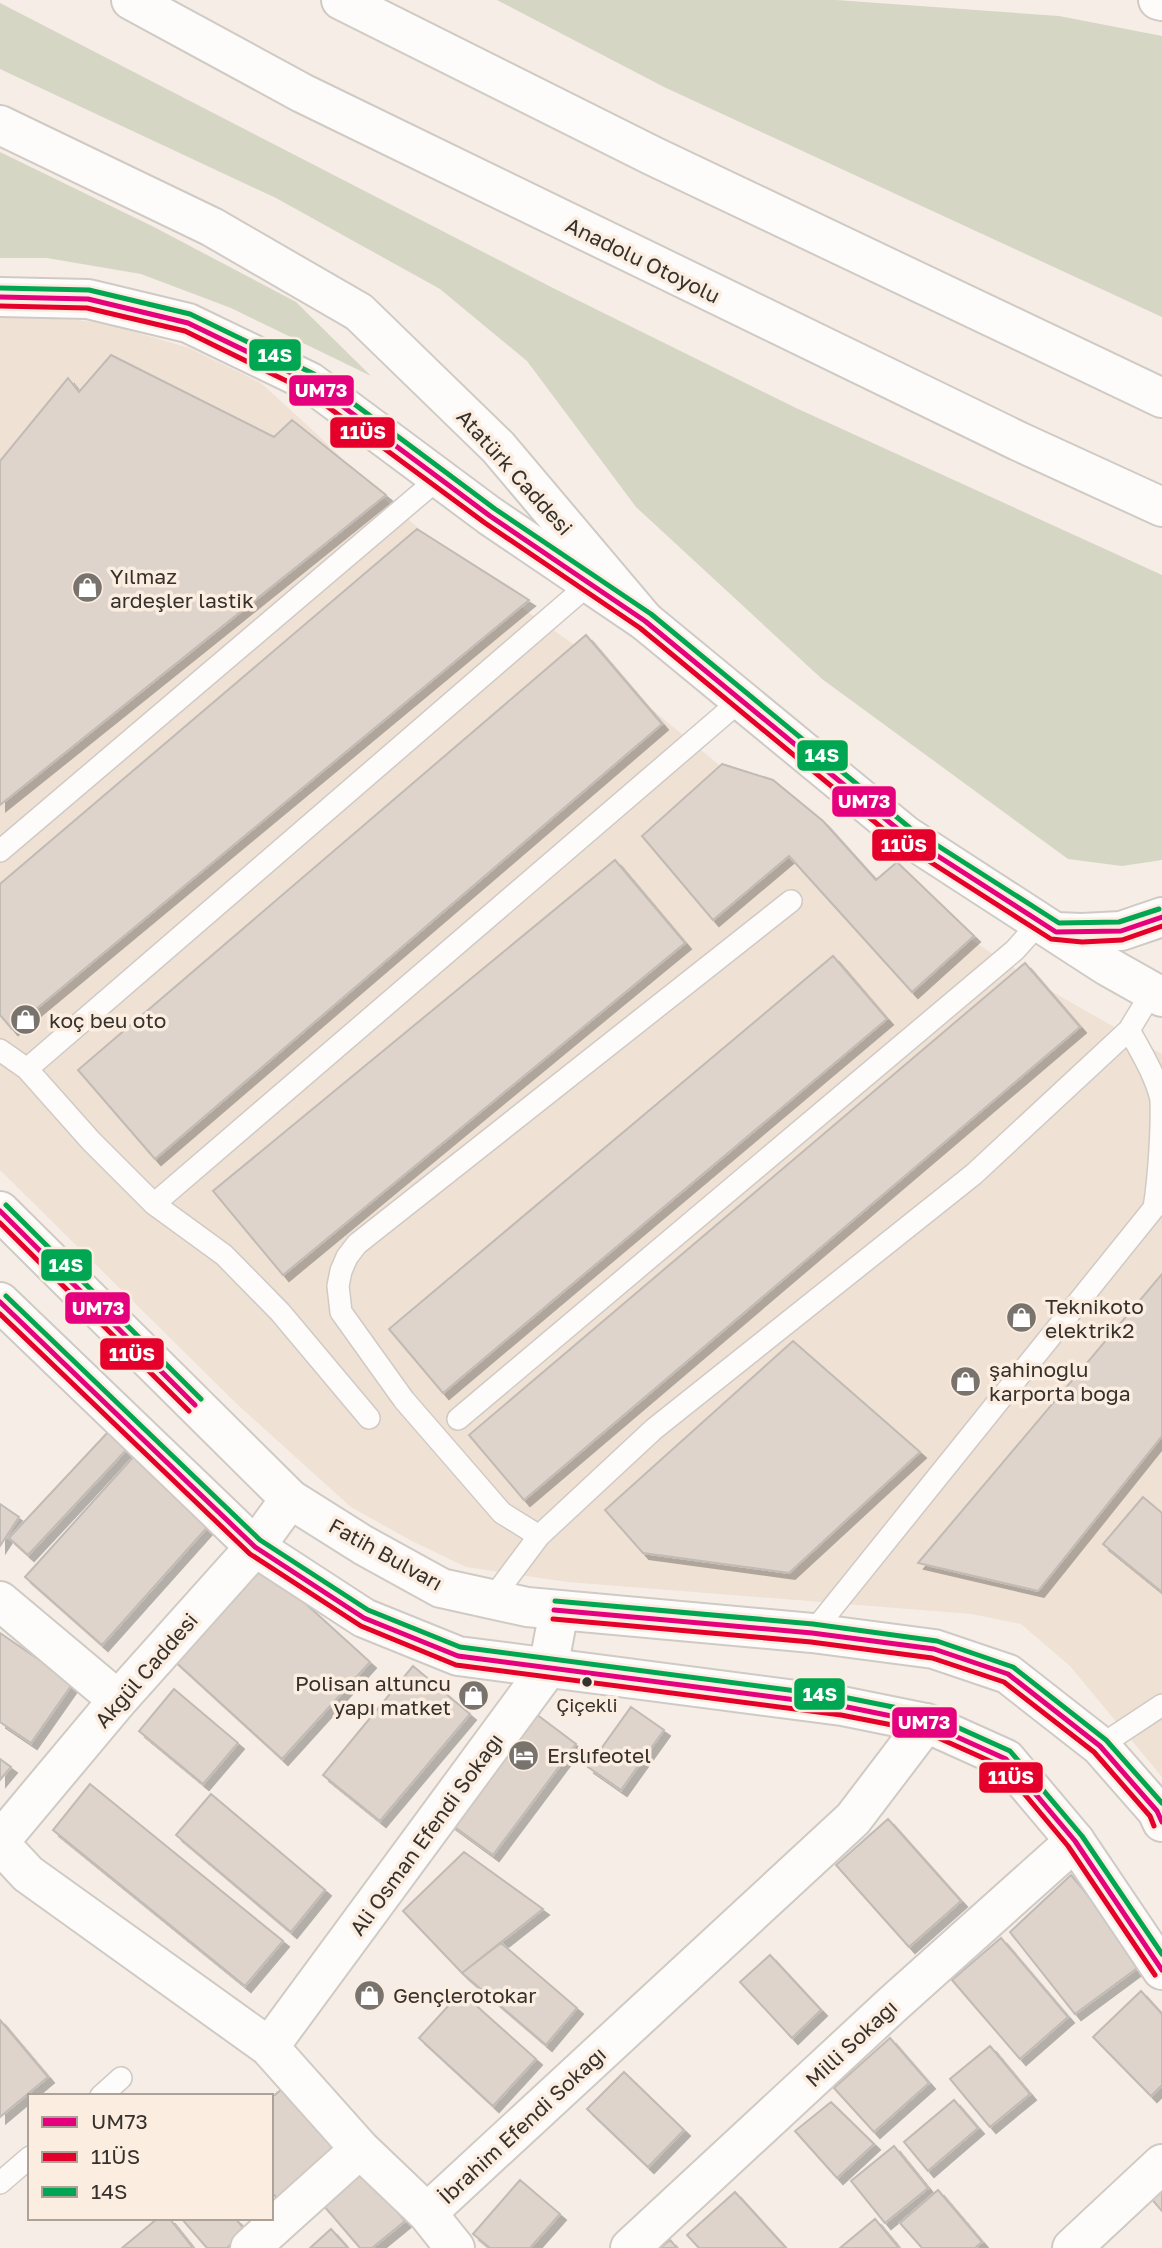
<svg xmlns="http://www.w3.org/2000/svg" width="1162" height="2248" viewBox="0 0 1162 2248" font-family="'Golos Text',sans-serif">
<style>
.built{fill:#efe1d3}
.green{fill:#d6d6c5}
.building{fill:#ded4cb;stroke:#c1bab5;stroke-width:2;filter:url(#shadow)}
.lines{fill:none;stroke-linecap:round;stroke-linejoin:round}
.service-casing{stroke:#d0cac4;stroke-width:24}
.minor-casing{stroke:#d0cac4;stroke-width:42}
.tertiary-casing{stroke:#d0cac4;stroke-width:42}
.primary-casing{stroke:#d0cac4;stroke-width:42}
.motorway-casing{stroke:#d0cac4;stroke-width:42}
.service{stroke:#fefcfb;stroke-width:21}
.minor{stroke:#fefcfb;stroke-width:38}
.tertiary{stroke:#fefcfb;stroke-width:38}
.primary{stroke:#fefcfb;stroke-width:38}
.motorway{stroke:#fefcfb;stroke-width:38}
.bus-1-casing{stroke:#fbede0;stroke-width:10}
.bus-2-casing{stroke:#fbede0;stroke-width:10}
.bus-3-casing{stroke:#fbede0;stroke-width:10}
.bus-1{stroke:#e5007d;stroke-width:5}
.bus-2{stroke:#e4002b;stroke-width:5}
.bus-3{stroke:#00a651;stroke-width:5}
.bus-dot{fill:#36312c;stroke:#fbede0;stroke-width:2.5}
.labels{text-anchor:middle;dominant-baseline:central;stroke-width:7;stroke-linejoin:round;paint-order:stroke}
.bus-label{font-size:19px;fill:#36312c;stroke:#fbede0}
.street-label{font-size:21px;fill:#36312c;stroke:#fbede0}
.poi-label{font-size:21px;fill:#36312c;stroke:#fbede0;text-anchor:start}
.line-badge{stroke:#fbede0;stroke-width:2.5}
.badge-label{font-size:19px;text-anchor:middle;font-weight:bold;fill:#fff}
</style>
<defs>
<filter id="shadow"><feDropShadow dx="6" dy="6" stdDeviation="0" flood-color="#0004"/></filter>
</defs>
<rect width="100%" height="100%" fill="#f5ede6"/>
<!-- built -->
<path class="built" d="M8 317H59L111 325 189 348 261 383 321 438 379 495 466 568 573 644 771 808 1040 985 1162 1054V1777L1070 1666 1021 1624 972 1614 568 1582 466 1567 410 1540 351 1507 238 1405 0 1170V318Z"/>
<!-- green -->
<path class="green" d="M497 0H836L1059 16 1162 36V317L664 87Z
M0 3 553 288 796 408 1162 575V860L1122 866 1068 859 822 679 636 507 527 361 440 289 276 198 0 69Z
M0 152 154 227 296 302 371 376 231 308 141 274 47 258H0Z"/>
<!-- building -->
<path class="building" d="M111 355 274 437 292 420 386 495 0 805V461L68 378 79 392Z
M417 529 529 600 12 1029 0 1015V884Z
M586 635 662 724 155 1159 78 1070Z
M722 764 773 780 823 821 876 880 897 862 974 936 912 992 789 856 713 920 642 836Z
M615 860 685 943 283 1275 213 1191Z
M833 956 887 1019 443 1393 389 1329Z
M1025 963 1080 1027 524 1500 469 1435Z
M1162 1274V1436L1038 1591 918 1563Z
M793 1341 920 1452 789 1573 643 1553 605 1510Z
M109 1431 128 1448 28 1555 9 1538Z
M135 1455 211 1523 102 1645 25 1577Z
M1143 1497 1162 1513V1592L1103 1544Z
M0 1504 19 1517 0 1546Z
M263 1565 370 1662 282 1759 168 1655Z
M0 1633 73 1683 31 1743 0 1722Z
M413 1666 470 1714 380 1821 323 1775Z
M174 1689 238 1743 203 1784 139 1731Z
M524 1705 576 1744 493 1855 441 1817Z
M631 1707 664 1730 621 1790 588 1767Z
M0 1759 11 1767 0 1780Z
M90 1784 283 1941 245 1986 53 1830Z
M211 1794 325 1890 291 1932 176 1835Z
M888 1819 961 1901 909 1947 836 1865Z
M464 1852 543 1909 462 1973 403 1911Z
M1071 1875 1144 1963 1075 2014 1010 1932Z
M1001 1938 1068 2017 1020 2059 952 1980Z
M501 1943 577 2008 546 2045 462 1973Z
M770 1955 821 2010 792 2038 740 1982Z
M1141 1991 1162 2014V2085L1151 2096 1093 2037Z
M461 1992 536 2059 493 2106 419 2038Z
M0 2020 48 2077 0 2117Z
M890 2038 929 2083 874 2132 834 2088Z
M990 2046 1030 2094 990 2127 950 2079Z
M624 2072 684 2130 648 2167 587 2109Z
M287 2085 338 2149 277 2198 271 2192V2098Z
M954 2100 978 2128 928 2171 904 2142Z
M831 2102 874 2144 837 2178 795 2131Z
M894 2146 928 2188 885 2223 851 2181Z
M358 2165 405 2221 372 2248H360L318 2199Z
M520 2180 560 2214 530 2248H490L473 2234Z
M1162 2184V2211L1149 2196Z
M938 2190 982 2242 975 2248H922L900 2223Z
M735 2192 786 2248H699L687 2235Z
M158 2218H169L193 2248H122Z
M181 2218H235L246 2231 227 2248H207Z
M875 2219 899 2248H840Z
M331 2229 348 2248H310Z
M670 2240 677 2248H660Z"/>
<g class="lines">
<defs>
<path id="service" d="M0 851 439 478
M0 1050 27 1069 91 1141 154 1204 224 1255 280 1312 369 1418
M27 1069 589 584
M154 1204 741 700
M458 1419 1015 950 1040 922
M539 1536 502 1513 404 1400 341 1312 338 1286 341 1271 347 1257 357 1244 791 901
M492 1599 539 1536 654 1429 974 1174 1129 1030
M812 1633 1154 1208C1159 1178 1162 1129 1161 1099 1155 1074 1141 1052 1129 1030L1152 992
M1100 1746 1162 1705
M101 2096 121 2078
M0 2183 30 2157"/>
<path id="minor" d="M0 1601 118 1700
M0 1841 118 1700 255 1547 290 1499
M0 1844 28 1874 269 2047 360 2149 427 2213 853 1819 926 1723
M269 2047 548 1668 559 1611
M427 2213 455 2248
M250 2248 360 2149
M630 2248 893 2004 1075 1841
M1072 2248 1162 2164"/>
<path id="tertiary" d="M1158 0 1162 1
M0 125 212 227 359 312 498 447 645 621 905 835 1107 966 1162 997
M1056 932 1082 933 1121 931 1162 917"/>
<path id="primary" d="M0 297 88 299 188 323 310 382 490 516 645 621
M0 1211 290 1499 363 1545 441 1588 527 1607 812 1633 934 1649 1008 1674 1100 1746 1157 1811 1162 1822
M0 1302 255 1547 364 1618 458 1656 842 1706 926 1723 1006 1759 1075 1841 1162 1970"/>
<path id="motorway" d="M131 0 302 93 1018 441 1162 507
M341 0 653 156 1162 398"/>
</defs>
<!-- service casing -->
<use href="#service" class="service-casing"/>
<!-- minor casing -->
<use href="#minor" class="minor-casing"/>
<!-- tertiary casing -->
<use href="#tertiary" class="tertiary-casing"/>
<!-- primary casing -->
<use href="#primary" class="primary-casing"/>
<!-- motorway casing -->
<use href="#motorway" class="motorway-casing"/>
<!-- service -->
<use href="#service" class="service"/>
<!-- minor -->
<use href="#minor" class="minor"/>
<!-- tertiary -->
<use href="#tertiary" class="tertiary"/>
<!-- primary -->
<use href="#primary" class="primary"/>
<!-- motorway -->
<use href="#motorway" class="motorway"/>
<defs>
<path id="bus-1" d="M0 297 88 299 188 323 310 382 490 516 645 621 905 835 1056 932 1121 931 1162 917
M0 1211 195 1405
M0 1302 255 1547 364 1618 458 1656 842 1706 926 1723 1006 1759 1075 1841 1162 1970
M554 1610 812 1633 934 1649 1008 1674 1100 1746 1157 1811 1162 1822"/>
<path id="bus-2" d="M0 306 87 308 185 331 305 390 485 523 640 628 899 842 1051 939 1082 942 1122 940 1162 926
M0 1223 189 1411
M0 1314 250 1554 361 1626 456 1665 841 1715 923 1731 1001 1766 1068 1846 1155 1975
M553 1619 811 1642 932 1658 1004 1682 1094 1752 1150 1816 1154 1826"/>
<path id="bus-3" d="M0 288 89 290 190 314 314 374 495 509 651 614 910 828 1059 923 1119 922 1159 909
M6 1205 201 1399
M6 1296 260 1540 368 1610 460 1647 843 1697 928 1714 1010 1751 1082 1836 1162 1954
M555 1601 813 1624 937 1641 1013 1667 1106 1740 1162 1803"/>
</defs>
<!-- bus-1 casing -->
<use href="#bus-1" class="bus-1-casing"/>
<!-- bus-2 casing -->
<use href="#bus-2" class="bus-2-casing"/>
<!-- bus-3 casing -->
<use href="#bus-3" class="bus-3-casing"/>
<!-- bus-1 -->
<use href="#bus-1" class="bus-1"/>
<!-- bus-2 -->
<use href="#bus-2" class="bus-2"/>
<!-- bus-3 -->
<use href="#bus-3" class="bus-3"/>
</g>
<!-- icons -->
<defs>
<symbol id="shop-disc" viewBox="-11 -11 22 22"><circle r="9.5" fill="#79736d" stroke="#fbede0"/><path d="M-5-2.5h2.3a2.7 3.5 0 0 1 5.4 0H5L5.5 6h-11ZM-1.5-2.5h3a1.5 2.3 0 0 0-3 0Z" fill="#fff"/></symbol>
<symbol id="hotel-disc" viewBox="-11 -11 22 22"><circle r="9.5" fill="#79736d" stroke="#fbede0"/><path d="M-6-4.5h1.5V1H6V5H4.5V3h-9V5H-6ZM-4 0a1.8 1.8 0 1 1 3.6 0ZM.5 0V-2.5h3Q6-2.5 6 0Z" fill="#fff"/></symbol>
</defs>
<g fill-rule="evenodd">
<use href="#shop-disc" x="70" y="570" width="35" height="35"/>
<use href="#shop-disc" x="8" y="1002" width="35" height="35"/>
<use href="#shop-disc" x="1004" y="1300" width="35" height="35"/>
<use href="#shop-disc" x="948" y="1364" width="35" height="35"/>
<use href="#shop-disc" x="456" y="1678" width="35" height="35"/>
<use href="#hotel-disc" x="506" y="1738" width="35" height="35"/>
<use href="#shop-disc" x="352" y="1978" width="35" height="35"/>
</g>
<!-- markers -->
<circle class="bus-dot" cx="587" cy="1682" r="6"/>
<g class="labels">
<!-- bus labels -->
<g class="bus-label">
<text x="587" y="1704">Çiçekli</text>
</g>
<!-- street labels -->
<g class="street-label">
<text transform="translate(643 260) rotate(26)">Anadolu Otoyolu</text>
<text transform="translate(515 472) rotate(48)">Atatürk Caddesi</text>
<text transform="translate(386 1554) rotate(29)">Fatih Bulvarı</text>
<text transform="translate(146 1670) rotate(-49)">Akgül Caddesi</text>
<text transform="translate(426 1834) rotate(-54)">Ali Osman Efendi Sokağı</text>
<text transform="translate(851 2043) rotate(-43)">Milli Sokağı</text>
<text transform="translate(522 2125) rotate(-43)">İbrahim Efendi Sokağı</text>
</g>
<!-- poi labels -->
<g class="poi-label">
<text x="110" y="576">Yılmaz<tspan x="110" dy="24">ardeşler lastik</tspan></text>
<text x="49" y="1020">koç beu oto</text>
<text x="1045" y="1306">Teknikoto<tspan x="1045" dy="24">elektrik2</tspan></text>
<text x="989" y="1369">şahinoğlu<tspan x="989" dy="24">karporta boga</tspan></text>
<text x="451" y="1683" text-anchor="end">Polisan altuncu<tspan x="451" dy="24">yapı matket</tspan></text>
<text x="547" y="1755">Erslıfeotel</text>
<text x="393" y="1995">Gençlerotokar</text>
</g>
</g>
<g class="line-badge">
<rect x="248" y="338" width="54" height="34" rx="7" fill="#00a651"/>
<rect x="288" y="374" width="67" height="33" rx="7" fill="#e5007d"/>
<rect x="329" y="416" width="67" height="33" rx="7" fill="#e4002b"/>
<rect x="796" y="739" width="53" height="33" rx="7" fill="#00a651"/>
<rect x="831" y="785" width="66" height="33" rx="7" fill="#e5007d"/>
<rect x="871" y="828" width="66" height="34" rx="7" fill="#e4002b"/>
<rect x="40" y="1248" width="53" height="34" rx="7" fill="#00a651"/>
<rect x="64" y="1291" width="67" height="34" rx="7" fill="#e5007d"/>
<rect x="99" y="1337" width="66" height="34" rx="7" fill="#e4002b"/>
<rect x="793" y="1677" width="53" height="34" rx="7" fill="#00a651"/>
<rect x="891" y="1706" width="67" height="33" rx="7" fill="#e5007d"/>
<rect x="978" y="1761" width="66" height="33" rx="7" fill="#e4002b"/>
</g>
<g class="badge-label">
<text x="275" y="362">14S</text>
<text x="321" y="397">UM73</text>
<text x="363" y="439">11ÜS</text>
<text x="822" y="762">14S</text>
<text x="864" y="808">UM73</text>
<text x="904" y="852">11ÜS</text>
<text x="66" y="1272">14S</text>
<text x="98" y="1315">UM73</text>
<text x="132" y="1361">11ÜS</text>
<text x="820" y="1701">14S</text>
<text x="924" y="1729">UM73</text>
<text x="1011" y="1784">11ÜS</text>
</g>
<!-- legend -->
<rect x="28" y="2094" width="245" height="126" fill="#fbede0" stroke="#aca298" stroke-width="2"/>
<rect x="42" y="2117" width="35" height="10" fill="#e5007d" stroke="#aca298" stroke-width="2"/>
<text x="91" y="2129" font-size="21" fill="#36312c">UM73</text>
<rect x="42" y="2152" width="35" height="10" fill="#e4002b" stroke="#aca298" stroke-width="2"/>
<text x="91" y="2164" font-size="21" fill="#36312c">11ÜS</text>
<rect x="42" y="2187" width="35" height="10" fill="#00a651" stroke="#aca298" stroke-width="2"/>
<text x="91" y="2199" font-size="21" fill="#36312c">14S</text>
</svg>
